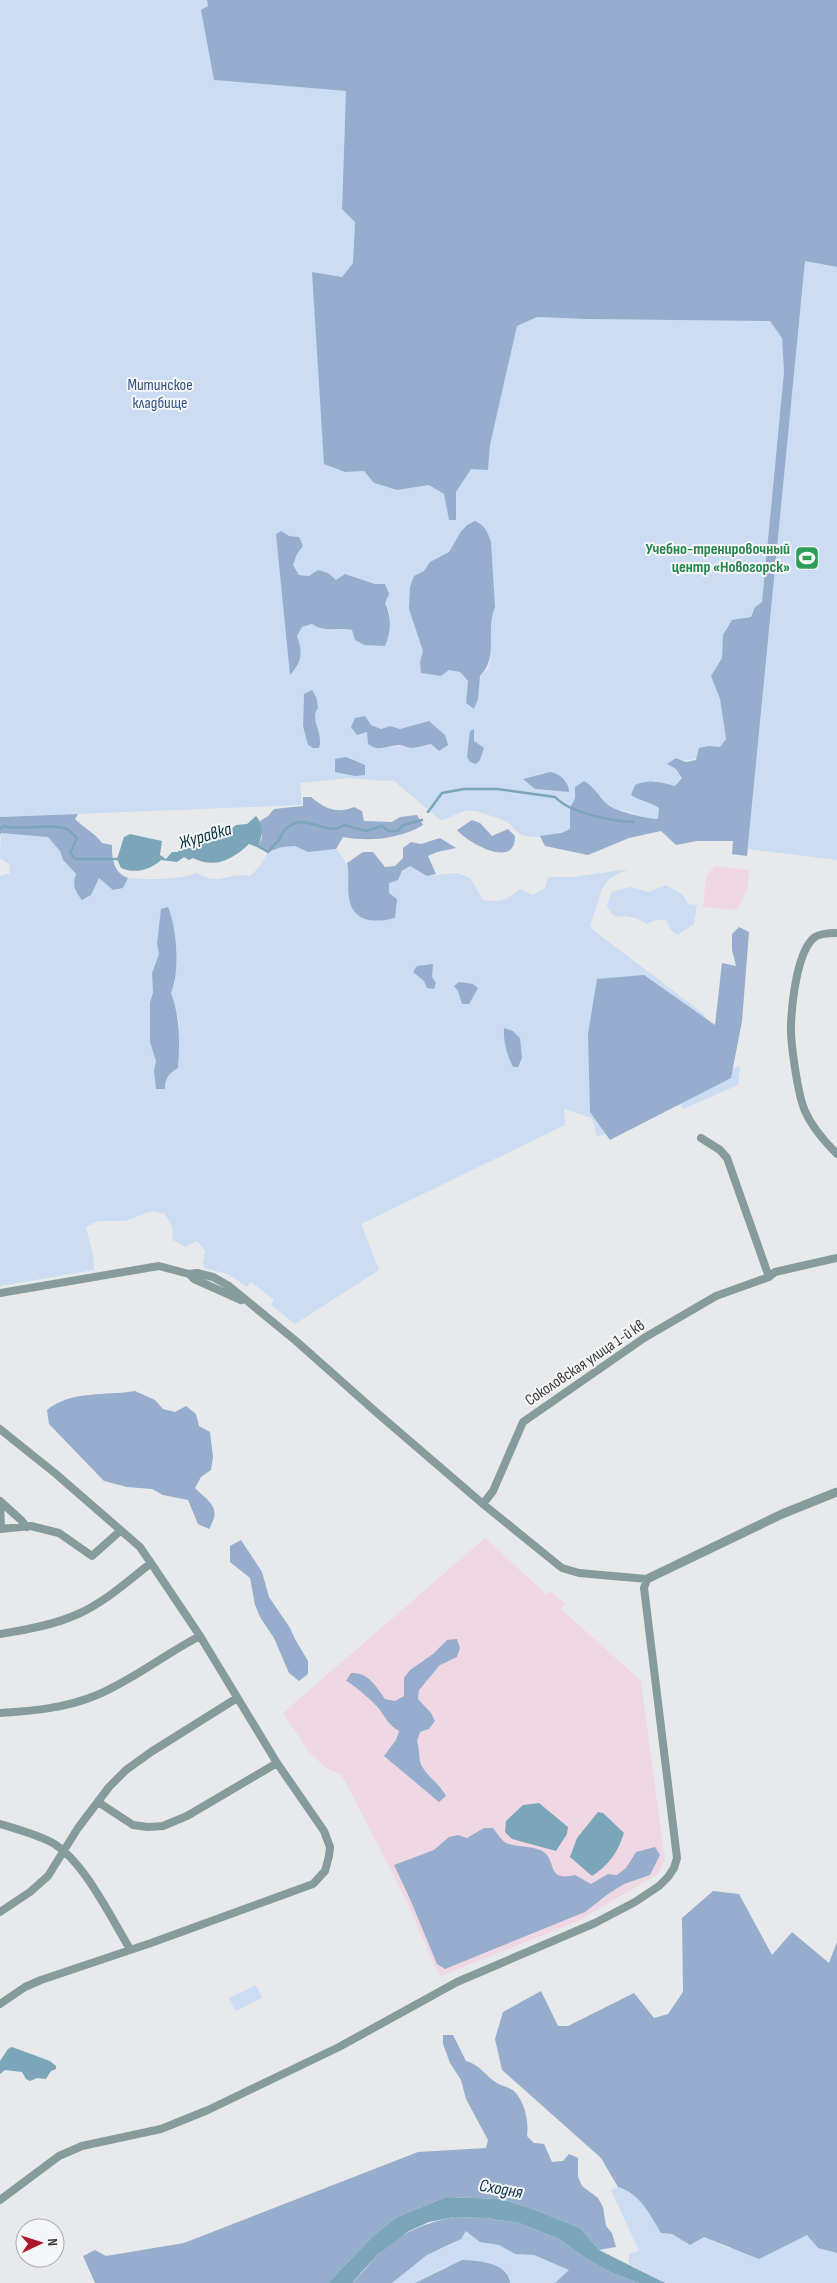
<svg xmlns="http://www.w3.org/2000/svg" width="837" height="2283" viewBox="0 0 837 2283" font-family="'Sofia Sans Condensed',sans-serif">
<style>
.industrial{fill:#efd8e3}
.green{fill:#cbdcf3;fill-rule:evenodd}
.forest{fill:#96adcd}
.water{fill:#7ba5b9}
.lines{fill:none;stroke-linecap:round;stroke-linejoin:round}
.stream{stroke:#7ba5b9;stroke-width:2.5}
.minor{stroke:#869b9b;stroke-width:8}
.tertiary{stroke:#869b9b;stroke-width:9}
.labels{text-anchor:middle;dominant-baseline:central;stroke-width:4;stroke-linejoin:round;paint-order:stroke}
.park-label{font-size:16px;fill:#345481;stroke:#f5f6f8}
.leisure-label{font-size:16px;font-weight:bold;fill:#27864d;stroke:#f5f6f8;text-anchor:end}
.street-label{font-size:16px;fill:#39393a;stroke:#f5f6f8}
.water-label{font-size:18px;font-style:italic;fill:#0e3443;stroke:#f5f6f8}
</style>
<rect width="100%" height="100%" fill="#e8e9ea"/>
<!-- industrial -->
<path class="industrial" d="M715 866 749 870 747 890 737 910 703 907 706 876Z
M485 1538 547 1595 550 1591 565 1604 561 1609 641 1681 665 1861 658 1874 578 1921 441 1976 435 1967 407 1902 345 1781 340 1774 326 1768 310 1753 283 1713Z"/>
<!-- green -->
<path class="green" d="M0 0H207L214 80 346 91 342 209 355 222 353 263 342 277 312 272 345 472 364 471 374 483 396 490 429 485 444 494 449 520H456V492L471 468 488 470 490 445 517 326 537 317 586 319 771 321 782 338 784 372 762 602 755 607 751 617 723 635 722 658 711 676 720 699 726 739 720 747 709 746C698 758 692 764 676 758L668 765 676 769 683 778 675 786 654 780 639 800 650 802 659 809 658 819H647L627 811 616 810 607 804 601 796 575 787V798L570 808V829C557 834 534 841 520 834 514 831 513 827 509 823 507 821 480 812 476 811 461 807 453 819 440 820L393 780 383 781 350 778 300 783 302 805 0 817ZM281 531 289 536 299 537 293 565 299 575 309 576 328 573 336 580 346 574 375 584 390 613 389 636 355 640 352 630C337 627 325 633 312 624L302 627 297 636C302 649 301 665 290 674ZM460 533 491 542 495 607 491 617 490 659 488 669 480 676 474 709 466 703 468 681 460 672 449 670 441 676 421 673 420 662 423 651 417 629 414 576 424 571 431 562 449 552ZM312 690 316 695 318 708C311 717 318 731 321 742L306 738 303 726 304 694ZM429 721 431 744C425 745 416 748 410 748 396 746 396 743 381 749L368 744V732L371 725 381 729 390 726 400 729ZM544 773 566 780 569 792 535 789 524 779Z
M805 261 837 267V860L748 849Z
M1 833 48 836 60 851 63 860 76 875 99 878 113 890 123 888 128 878C149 880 176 880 197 873 220 887 226 872 250 876L260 866 268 852 282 847 296 846 308 852 336 849C352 869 350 873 349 898L389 893V883L410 866 427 876 457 873 470 878 483 900C500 903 508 900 520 889L533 895 545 888 548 877H575L628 869 610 878 602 889 590 926 597 933 704 1014 720 1071 740 1066 738 1085 683 1109 679 1101 597 1137 592 1118 564 1109 565 1125 361 1224 379 1270 295 1324 271 1305 274 1300 251 1282 247 1287 228 1274 204 1268 203 1263 205 1251 197 1241 185 1247 173 1240 172 1226 165 1214 152 1211 125 1221H98L86 1227 93 1255 94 1270 0 1286V876L10 873 9 864 0 858ZM175 936V984L170 993 179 1021 178 1068C169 1075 165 1083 156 1089L154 1071 156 1061 150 1042V1002L153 993 152 973 159 954 157 944Z
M666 885 683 895 688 904 697 905 694 924 677 935 670 929 666 920H656L647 924C642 921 636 918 631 917 619 914 614 922 607 905L612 892 630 887 649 892Z
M256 1985 262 1998 235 2011 229 1998Z
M618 2187C640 2193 650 2215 661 2233L672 2234 690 2245 704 2237 728 2248 794 2240 807 2235 818 2248 837 2253V2283H665L629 2264V2254L639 2251 611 2190Z
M466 2230 489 2244 499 2245 515 2254 534 2255 570 2270 555 2283H510V2277L504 2270 477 2260 445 2267 415 2283H392L427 2255 453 2244Z"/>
<!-- forest -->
<path class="forest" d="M207 0H837V267L805 261 747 856 732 854 733 841H697L676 845 661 831 629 838 588 855 545 846 540 836 561 833 570 829V808L575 798V787L584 781C594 787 598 795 606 803 612 811 648 819 658 819L659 808C650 802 640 801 631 795L635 785C650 779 660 782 675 786L682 778 676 769 667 764 676 758 686 762 696 760 699 748 709 746 720 747 726 739 720 699 711 676 722 658 723 635 732 620 751 617 755 607 762 602 784 372 782 338 770 321 586 319 537 317 517 326 490 445 488 470 471 469 456 492V520H449L444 494 429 485 397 490 374 483 364 471 345 472 324 464 312 272 342 277 353 263 355 222 342 209 346 91 214 80 201 10 208 6Z
M475 521C485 525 488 533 491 542L495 607C485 630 499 658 480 676L478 699 474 709 466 703 468 681 460 672 449 670 441 676 421 673 420 662 423 651 409 609 410 587 414 576 424 571 430 562 449 552 460 533 467 525Z
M281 531 289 536 299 537 303 546 297 554 293 565 299 575 309 576 318 570 328 573 336 580 345 574 375 584H385L389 594 385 603C392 618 391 632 385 646L364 645 355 640 352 630C337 627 325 633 312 624L302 627 297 636C303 652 302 662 290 675L276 534Z
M312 690C317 696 317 700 318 708 309 720 324 733 319 748H313L308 745 303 726 304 694Z
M365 716 371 725 381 729 390 726 400 729 429 721 445 735 448 745 439 751 431 744C425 745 417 748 411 748 407 748 403 745 399 745 387 745 379 753 368 744L367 732 357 735 351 727 355 718Z
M474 729V741L484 748 480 760 476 764 470 762 467 757 470 731Z
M346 757 365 765V775L355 776 335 772V759Z
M550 772C560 773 569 782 569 792L535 789 523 779Z
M303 797H311C325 809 337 814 354 807L362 811 364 821 392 822 400 817 417 815 423 825C400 839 369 842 343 837L336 849 308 852 295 846 282 847 268 852 257 847 262 838 260 821 268 816 274 809 303 806Z
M78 814 75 819C84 828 95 833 102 843L112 845C112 859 113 872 128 878L123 888 113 890 99 878 91 895 82 900C75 891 72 886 76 874L63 860 60 851 48 837 1 833 0 836V817Z
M472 820 480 823 492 836 508 829 515 836C516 870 468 843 457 830Z
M440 838 456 848 437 852 428 856 436 874 427 876 410 866 402 871 398 880 389 883V893L397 899 395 918C375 923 353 923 349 898 347 886 350 875 347 863L363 852H373L385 867 395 866 403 858V848L411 842 421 844Z
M168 907C177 928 180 973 171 993 180 1017 180 1042 178 1068 170 1073 164 1079 165 1089H156L154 1071 156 1061 150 1042V1002L153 993 152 973 159 954 157 944 161 909Z
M739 927 749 932 742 1021 731 1078 610 1140 590 1112 588 1034 597 979 644 975 715 1025 722 963 736 966 732 950V934Z
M433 964 432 977 436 983 434 989 427 988 424 981 413 972 417 966Z
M459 982 473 984 478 988 469 1004H462L458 991 454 986Z
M504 1028 513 1031 520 1038 522 1058 518 1067H513C507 1055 503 1041 504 1028Z
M135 1391 155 1400 163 1409 175 1412 186 1406 196 1414 199 1426 210 1432 213 1457 211 1470 201 1477 195 1488C210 1503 222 1507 209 1529L198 1524 188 1500 163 1495 152 1489 127 1487 104 1481 49 1424 47 1410C71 1390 106 1396 135 1391Z
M241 1540 262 1572 269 1597 290 1628 295 1639 308 1661V1674L299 1681 289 1673 274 1638 260 1617 255 1605 250 1578 230 1562V1546Z
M457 1639 460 1648 457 1657 440 1665 419 1690 418 1699 431 1713 435 1721 429 1729 420 1732 417 1741C420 1749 418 1762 423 1768 430 1779 439 1783 446 1796L439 1802 384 1756 396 1740 399 1731C389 1725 386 1719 380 1710 375 1703 352 1683 346 1681L351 1673C368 1672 376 1686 385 1699L395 1701 404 1696V1678L410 1670 433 1654 447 1640Z
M484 1828H493C497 1833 501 1840 506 1843 518 1848 536 1845 545 1853 556 1862 547 1882 575 1875L591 1884 608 1874 617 1875 626 1868 636 1852 655 1847 660 1855 650 1875 624 1884 608 1894 585 1912 445 1969 437 1964 410 1899 394 1865 434 1850 449 1837 458 1835 467 1838Z
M713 1891 739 1894 772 1955 792 1932 829 1963 837 1942V2253L818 2248 807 2235 759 2259 704 2237 690 2245 672 2234 661 2233C650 2215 640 2193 618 2187L601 2158 502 2070 495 2039 503 2012 541 1991 558 2026H568L634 1993 654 2018 668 2014 683 1992 682 1918Z
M443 2035H453L466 2061C481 2065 485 2076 497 2083 503 2087 510 2087 515 2092 525 2103 529 2122 527 2136L534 2143 544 2144 552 2162 563 2161 569 2154 578 2158V2177L582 2186 598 2198 603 2207 606 2226 612 2233 616 2247 599 2250 580 2228 533 2209 501 2199 446 2197 397 2217 373 2236 328 2283H95L83 2256 95 2250 106 2256 184 2243 418 2152 486 2148 488 2140 466 2099 461 2080 450 2063 443 2044Z
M454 2217 486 2218 519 2223 559 2239 585 2258 610 2272 639 2283H555L569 2270 534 2255 515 2254 499 2245 480 2242 466 2231 461 2239 427 2255 392 2283H352C362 2274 369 2264 378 2254 399 2233 425 2223 454 2217Z
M462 2260C477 2260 509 2263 510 2283H415Z"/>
<!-- water -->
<path class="water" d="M256 816C264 825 263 837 257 847L249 844C232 860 215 869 193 858L189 860 184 857 177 862 161 860C150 870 135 874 121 868L117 859 124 837 130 834 162 841 160 855 166 859 172 852H178L184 841 223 835 236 825 247 824Z
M539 1803 568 1827 567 1834 556 1851 512 1839 505 1832 506 1821 523 1805Z
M598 1812 603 1813 624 1833C618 1852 609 1865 592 1876L570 1857 577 1838Z
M12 2047 50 2061 56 2066V2069L51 2071 46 2079 37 2078 30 2081 26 2079 22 2072 5 2070 0 2074V2061L8 2049Z
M446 2197 501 2199 533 2209 580 2228 599 2250 665 2283H639L610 2272 585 2258 559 2239 519 2223 486 2218 454 2217 429 2222 409 2231 378 2254 352 2283H328L373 2236 397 2217Z"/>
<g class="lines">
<!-- stream -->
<path class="stream" d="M428 812 442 793 464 789H497L555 797C570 813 611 821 633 822
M0 829 4 826C20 831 49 823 64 828 69 829 73 834 77 838L70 853 75 859H121
M256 845 268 852C271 848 276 844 279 840 282 835 283 830 288 827 308 812 326 838 344 825L366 831 382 826 389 831H398L403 825 422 820"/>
<!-- minor -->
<path class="minor" d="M837 933C830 933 821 933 815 937 797 950 792 1003 791 1024 790 1041 798 1096 805 1111 812 1127 825 1142 837 1154
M701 1138 720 1150 727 1158 769 1277
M189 1274 194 1279 241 1300
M0 1293 159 1266 189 1274 197 1273 213 1277 229 1286 296 1341 376 1412 483 1504 562 1568 579 1573 647 1579 644 1588 646 1604 677 1858 674 1868 668 1877 659 1886 635 1902 595 1923 457 1982 339 2047 208 2110 161 2129 82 2146 59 2156 0 2200
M0 1429 56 1474 140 1547 153 1566 200 1636 277 1763 324 1831 330 1847 329 1856 325 1871 313 1884 151 1943 41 1980 25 1987 0 2004
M0 1501 21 1520 27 1527
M0 1502 1 1529
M483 1504 493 1491 523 1422 644 1338 716 1296 769 1277 775 1272 837 1258
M0 1529 31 1526 59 1533 92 1556 120 1531
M0 1634C26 1630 54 1625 78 1614 105 1602 128 1581 151 1563
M0 1713C33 1711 66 1708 97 1695 133 1680 165 1654 200 1636
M98 1802 133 1825 148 1827 163 1826 187 1816 277 1763
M0 1824C17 1829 35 1834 51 1842 83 1859 111 1918 130 1949
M0 1912 30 1892 48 1876 78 1828 109 1787 126 1770 151 1752 237 1698"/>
<!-- tertiary -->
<path class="tertiary" d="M647 1579 782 1514 837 1492"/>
</g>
<!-- icons -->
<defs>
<symbol id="stadium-square" viewBox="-11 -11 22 22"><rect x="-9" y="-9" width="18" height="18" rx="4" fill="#2e9e5b" stroke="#f5f6f8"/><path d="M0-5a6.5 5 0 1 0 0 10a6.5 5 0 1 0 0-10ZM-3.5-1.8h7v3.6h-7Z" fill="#fff"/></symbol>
</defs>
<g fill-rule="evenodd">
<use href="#stadium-square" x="793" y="544" width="28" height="28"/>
</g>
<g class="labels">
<!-- park labels -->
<g class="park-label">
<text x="160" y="385">Митинское<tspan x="160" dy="18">кладбище</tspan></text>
</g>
<!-- leisure labels -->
<g class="leisure-label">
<text x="790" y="549">Учебно-тренировочный<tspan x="790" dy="18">центр «Новогорск»</tspan></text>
</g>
<!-- street labels -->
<g class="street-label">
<text transform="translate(585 1363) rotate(-34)">Соколовская улица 1-й кв</text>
</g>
<!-- water labels -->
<g class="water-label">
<text transform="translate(205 836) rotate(-16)">Журавка</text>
<text transform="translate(501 2189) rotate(10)">Сходня</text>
</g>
</g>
<!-- north arrow -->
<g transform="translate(40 2243) rotate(86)"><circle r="24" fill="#f5f6f8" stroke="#aaaaac"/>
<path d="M0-4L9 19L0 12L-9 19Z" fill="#ac182a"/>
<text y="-8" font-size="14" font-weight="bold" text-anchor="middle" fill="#39393a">N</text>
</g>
</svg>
